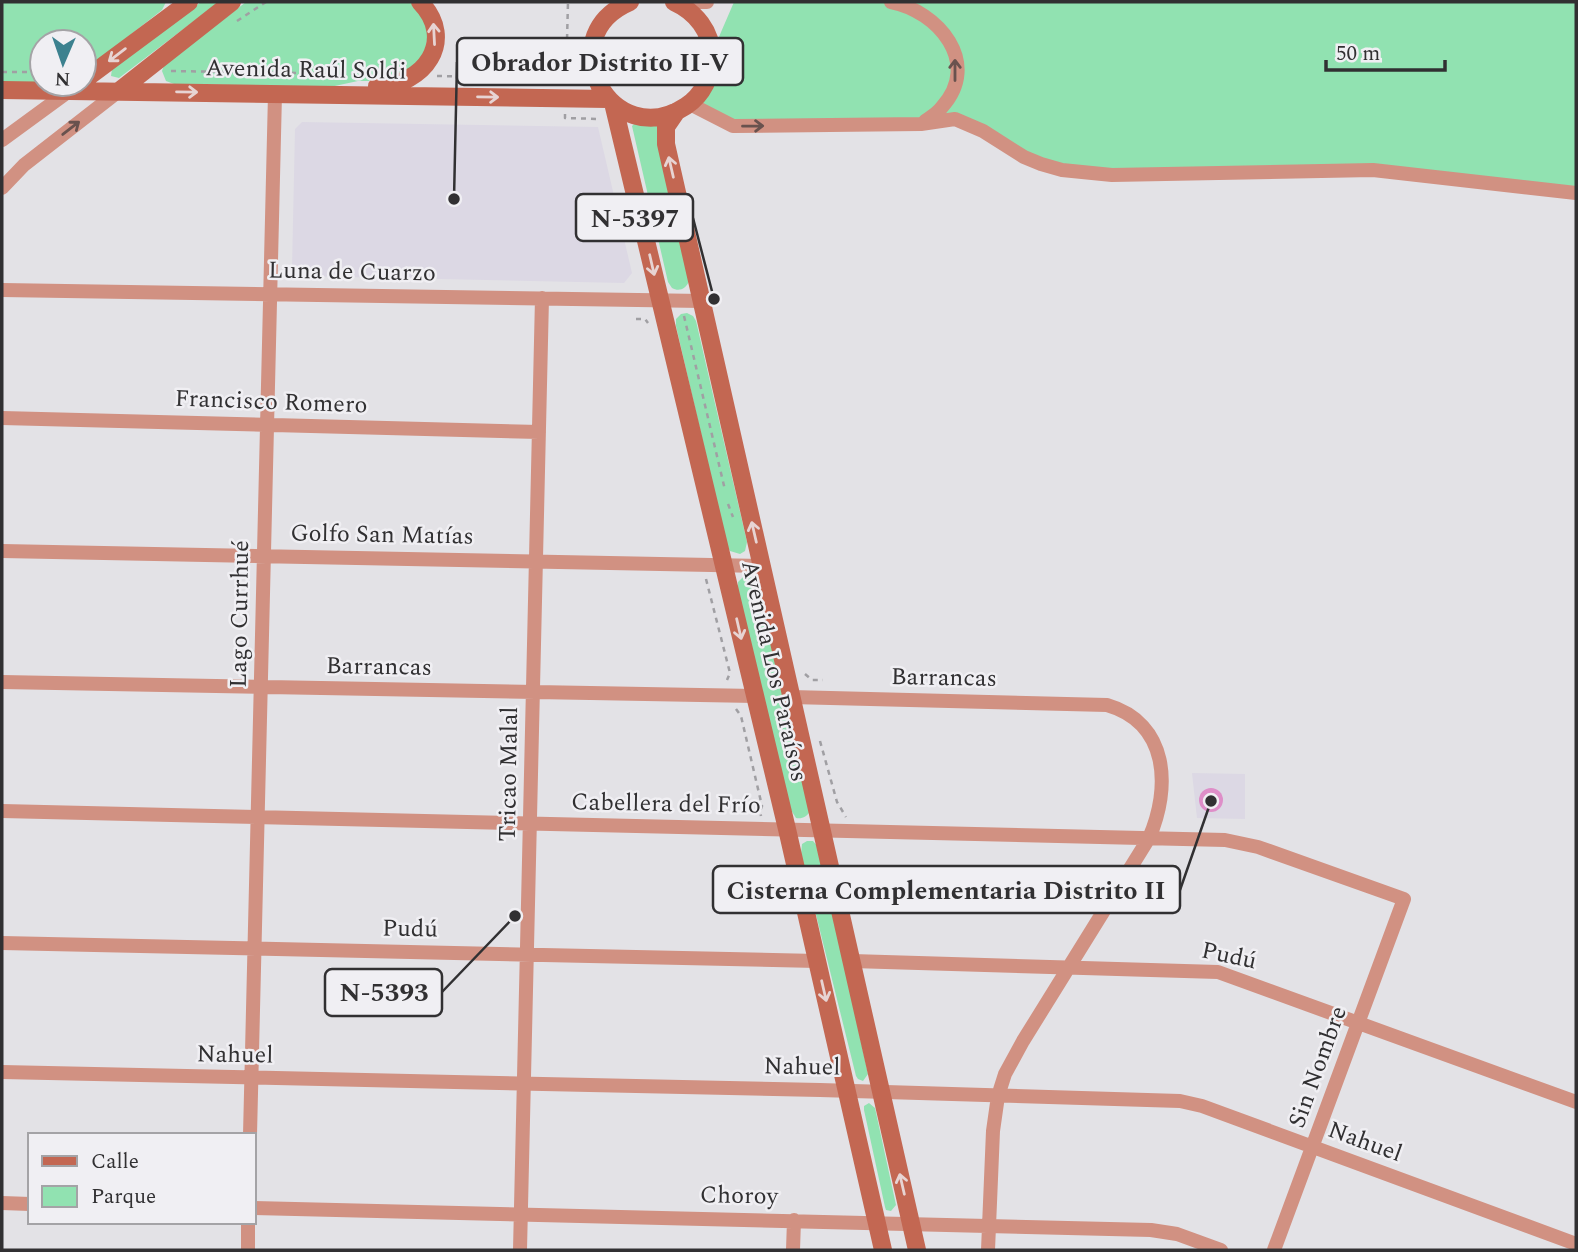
<svg xmlns="http://www.w3.org/2000/svg" width="1578" height="1252" viewBox="0 0 1578 1252" font-family="Spectral,serif">
<style>
.built{fill:#dcd8e4}
.green{fill:#91e2b1}
.building{fill:#de8ec8}
.lines{fill:none;stroke-linecap:round;stroke-linejoin:round}
.path{stroke:#a09fa3;stroke-width:2.5;stroke-dasharray:5 5;stroke-linecap:butt}
.minor{stroke:#d19182;stroke-width:14}
.secondary{stroke:#c36752;stroke-width:18}
.oneway{stroke:#e7d4d3}
.oneway2{stroke:#69524e}
.labels{text-anchor:middle;dominant-baseline:central;stroke-width:5;stroke-linejoin:round;paint-order:stroke}
.street-label{font-size:24px;fill:#313032;stroke:#f0eff3}
.leader{fill:none;stroke:#313032;stroke-width:2.5}
.callout-dot{fill:#313032;stroke:#f0eff3;stroke-width:2.5}
.callout{fill:#f0eff3;stroke:#313032;stroke-width:2.5}
.callout-label{font-size:26px;text-anchor:middle;font-weight:bold;fill:#313032}
</style>
<rect width="100%" height="100%" fill="#e3e2e6"/>
<!-- built -->
<path class="built" d="M302 122 598 127 632 273 624 283 298 276 292 269 295 129Z
M1192 773 1245 774V819L1197 818Z"/>
<!-- green -->
<path class="green" d="M2 2H166L162 10 84 71V42H42V83L2 82Z
M201 2H219L119 78 111 76 112 69Z
M246 2H416L430 24 423 62 383 81H358L330 87 174 84 166 81 162 71 164 65Z
M734 2H1576V193L1403 172 1062 170 969 124 733 126 690 104Z
M635 123 658 124 689 281C686 289 679 292 672 288L668 282 632 126Z
M687 313 693 316 696 321 747 542 745 551 740 554 730 551 727 546 676 326V319L681 314Z
M744 576 751 577 757 584 810 811C807 817 802 819 796 818L791 810 738 591V582Z
M807 841H813L819 848 868 1074 863 1081 858 1079 856 1076 801 854 802 844Z
M869 1103 875 1108 896 1205 891 1211 886 1210 885 1207 864 1110V1106Z"/>
<!-- building -->
<path class="building" d="M1199 800a12 12 0 1 1 24 0a12 12 0 1 1-24 0Z"/>
<g class="lines">
<!-- path -->
<path class="path" d="M237 21 266 2
M171 71 364 74
M2 72H42
M437 76 566 78
M566 79 568 2
M565 114V118L599 119
M684 316 725 490
M636 319H645L648 323
M728 504 733 517
M706 579 730 673 727 680
M805 674 812 680H823
M736 709 741 716 762 806 760 811 761 816
M820 741 837 802 846 817"/>
<!-- minor -->
<path class="minor" d="M676 2H707
M891 2C938 11 982 63 942 107 938 113 931 117 925 121
M690 104 733 126 921 124 955 119 983 131 1024 157 1041 164 1062 170 1112 175 1373 170 1576 193
M2 140 69 91
M2 188 24 165 119 91
M2 290 702 301
M2 418 539 432
M2 551 762 566
M2 682 755 696
M791 697 1107 705C1169 723 1171 788 1149 838L1023 1041 1005 1074 998 1096 993 1131 988 1250
M2 811 1225 840 1258 847 1404 899 1274 1250
M2 943 817 961
M852 961 1218 972 1576 1102
M2 1072 820 1090 1180 1101 1202 1106 1576 1244
M250 1135 275 94
M2 1203 30 1204
M254 1208 1151 1230 1177 1234 1221 1250
M248 1250V1222
M520 1250 542 298
M793 1250 794 1220"/>
<!-- secondary -->
<path class="secondary" d="M630 2C548 37 612 155 686 106 703 95 712 75 712 56 711 31 696 12 674 2
M84 80 189 2
M377 86C424 86 457 40 420 2
M2 90 608 99
M119 91 232 2
M613 103 787 829 883 1250
M677 111 666 127V144L917 1250"/>
</g>
<!-- one-way arrows -->
<defs><path id="oneway-shaft" d="M-6 0H5M1.5-3L5.5 0L1.5 3" fill="none" stroke-width="1.6" stroke-linecap="round" stroke-linejoin="round" transform="scale(1.75)"/></defs>
<g class="oneway">
<use href="#oneway-shaft" transform="translate(434 34) rotate(-93)"/>
<use href="#oneway-shaft" transform="translate(117 55) rotate(143)"/>
<use href="#oneway-shaft" transform="translate(187 92) rotate(1)"/>
<use href="#oneway-shaft" transform="translate(488 97) rotate(1)"/>
<use href="#oneway-shaft" transform="translate(671 167) rotate(-103)"/>
<use href="#oneway-shaft" transform="translate(652 265) rotate(77)"/>
<use href="#oneway-shaft" transform="translate(754 532) rotate(-103)"/>
<use href="#oneway-shaft" transform="translate(739 629) rotate(77)"/>
<use href="#oneway-shaft" transform="translate(824 991) rotate(77)"/>
<use href="#oneway-shaft" transform="translate(902 1184) rotate(-103)"/>
</g>
<g class="oneway2">
<use href="#oneway-shaft" transform="translate(955 70) rotate(-90)"/>
<use href="#oneway-shaft" transform="translate(753 126) rotate(-1)"/>
<use href="#oneway-shaft" transform="translate(71 128) rotate(-38)"/>
</g>
<g class="labels">
<!-- street labels -->
<g class="street-label">
<text transform="translate(306 70) rotate(1)">Avenida Raúl Soldi</text>
<text transform="translate(352 272) rotate(1)">Luna de Cuarzo</text>
<text transform="translate(271 402) rotate(2)">Francisco Romero</text>
<text transform="translate(382 535) rotate(1)">Golfo San Matías</text>
<text transform="translate(240 614) rotate(-89)">Lago Currhué</text>
<text transform="translate(379 667) rotate(1)">Barrancas</text>
<text transform="translate(774 671) rotate(77)">Avenida Los Paraísos</text>
<text transform="translate(944 678) rotate(1)">Barrancas</text>
<text transform="translate(509 774) rotate(-89)">Tricao Malal</text>
<text transform="translate(666 804) rotate(1)">Cabellera del Frío</text>
<text transform="translate(410 929) rotate(1)">Pudú</text>
<text transform="translate(1229 956) rotate(12)">Pudú</text>
<text transform="translate(235 1055) rotate(1)">Nahuel</text>
<text transform="translate(802 1067) rotate(1)">Nahuel</text>
<text transform="translate(1318 1067) rotate(-70)">Sin Nombre</text>
<text transform="translate(1365 1142) rotate(20)">Nahuel</text>
<text transform="translate(739 1196) rotate(1)">Choroy</text>
</g>
</g>
<!-- callouts -->
<path class="leader" d="M454 199L457 62M714 299L693 218M1211 801L1180 890M515 916L442 992"/>
<g class="callout-dot">
<circle cx="454" cy="199" r="7"/>
<circle cx="714" cy="299" r="7"/>
<circle cx="1211" cy="801" r="7"/>
<circle cx="515" cy="916" r="7"/>
</g>
<g class="callout">
<rect x="457" y="38" width="286" height="47" rx="7"/>
<rect x="576" y="194" width="117" height="47" rx="7"/>
<rect x="713" y="866" width="467" height="47" rx="7"/>
<rect x="325" y="969" width="117" height="47" rx="7"/>
</g>
<g class="callout-label">
<text x="600" y="71">Obrador Distrito II-V</text>
<text x="635" y="227">N-5397</text>
<text x="946" y="899">Cisterna Complementaria Distrito II</text>
<text x="384" y="1001">N-5393</text>
</g>
<!-- border -->
<rect width="1578" height="1252" fill="none" stroke="#313032" stroke-width="7"/>
<!-- legend -->
<rect x="28" y="1133" width="228" height="91" fill="#f0eff3" stroke="#a4a3a6" stroke-width="2"/>
<rect x="42" y="1156" width="35" height="10" fill="#c36752" stroke="#a4a3a6" stroke-width="2"/>
<text x="91" y="1168" font-size="21" fill="#313032">Calle</text>
<rect x="42" y="1186" width="35" height="21" fill="#91e2b1" stroke="#a4a3a6" stroke-width="2"/>
<text x="91" y="1203" font-size="21" fill="#313032">Parque</text>
<!-- north arrow -->
<g transform="translate(63 63) rotate(182)"><circle r="33" fill="#f0eff3" stroke="#a4a3a6" stroke-width="2"/>
<path d="M0-5L12 26L0 18L-12 26Z" fill="#3c818f"/>
<text y="-10" font-size="19" font-weight="bold" text-anchor="middle" fill="#313032">N</text>
</g>
<!-- scale -->
<path d="M1326 60v10h119v-10" fill="none" stroke="#313032" stroke-width="3.5"/>
<text x="1336" y="60" font-size="21" fill="#313032" stroke="#f0eff3" stroke-width="5" paint-order="stroke">50 m</text>
</svg>
